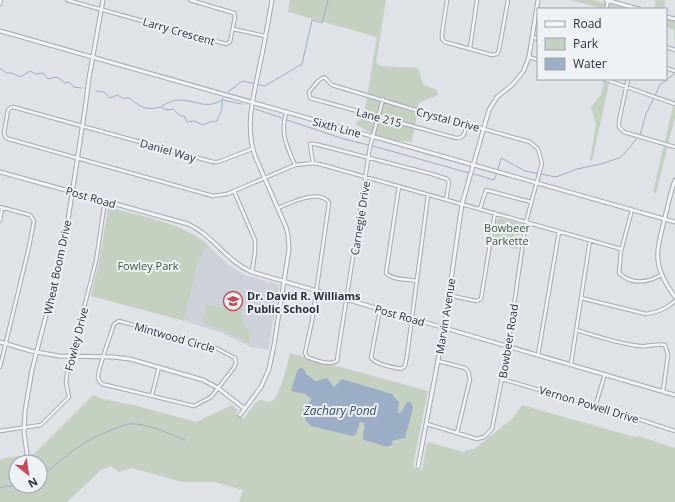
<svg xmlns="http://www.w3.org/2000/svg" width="675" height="502" viewBox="0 0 675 502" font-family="'Open Sans',sans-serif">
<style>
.built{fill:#cdd1d9}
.green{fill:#c4d1c1;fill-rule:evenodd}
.water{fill:#9caec5}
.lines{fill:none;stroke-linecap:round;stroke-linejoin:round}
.stream{stroke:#9caec5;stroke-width:1}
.minor-casing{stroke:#a5a9b1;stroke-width:4.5}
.tertiary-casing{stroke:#a5a9b1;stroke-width:5}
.minor{stroke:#f1f3f6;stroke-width:2.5}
.tertiary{stroke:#f1f3f6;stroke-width:3}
.labels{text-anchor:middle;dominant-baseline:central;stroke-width:4;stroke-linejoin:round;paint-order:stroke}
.street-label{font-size:11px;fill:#292f3e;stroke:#eef1f5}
.park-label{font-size:11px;fill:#3c5837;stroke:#eef1f5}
.poi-label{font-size:11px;font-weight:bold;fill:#292f3e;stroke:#eef1f5;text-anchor:start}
.water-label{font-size:12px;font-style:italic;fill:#364c6f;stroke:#eef1f5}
</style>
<rect width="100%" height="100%" fill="#dfe2e7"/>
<!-- built -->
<path class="built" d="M208 245 228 264 238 271 247 276 277 284 279 286 268 350 251 347 220 332 184 321 199 260Z"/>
<!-- green -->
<path class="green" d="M290 0H386L376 63 380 66 418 68 423 84 437 90 438 95 419 103 412 142C390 142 374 135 355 124L364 115 377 37 288 12Z
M570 0H594L627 9H604Z
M655 0H665L664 9H654L656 2Z
M675 14V61L674 30 666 27V19L670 20Z
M604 79H610L592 161 590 160 596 125 591 107 601 95Z
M675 98V117L656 193 653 192Z
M109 207C139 216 185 223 208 245L199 260 184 321 91 296 100 257 108 208Z
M500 218 522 224 518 249 493 244 497 220Z
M229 293 234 294 239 309H242V320L251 335 249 343 219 328 204 324 203 322 207 304 222 308 225 295 230 297Z
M290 353 428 391 413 466 416 470H422L427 442 464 452 467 450 474 449 512 419 522 405 635 437 639 436 675 448V502H239L243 490 214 482H182L132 468 119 472 111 466 101 470 67 502H0V460L5 458 34 454 93 395 103 399 134 405 196 422 232 405 238 410 236 414 244 419 256 402 260 400C263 400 267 402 270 402 279 401 288 362 290 353ZM306 374C331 392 365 392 395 396L399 402 398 412 399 413 401 412 407 402 403 439 392 441 393 444 390 447 366 441 363 436 365 426 364 422H360L356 434 308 423C303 413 308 408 311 399L305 394 292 391ZM16 462H40V486H16Z"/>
<!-- water -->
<path class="water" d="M300 368 304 369 306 374 316 381 327 378 334 387 342 379 392 394 399 402 398 412 399 413 401 412 407 402H411L413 408 405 438 392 441 393 445 387 447 364 440C361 435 366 428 364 423L360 422 356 434 353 436 311 426C305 422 303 414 305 407 307 404 310 403 311 399L305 394 291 391 297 371Z"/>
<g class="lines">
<!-- stream -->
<path class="stream" d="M0 69H2L6 73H12L20 77 30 71 36 74 43 73 48 79 57 77 65 83 69 82 74 87 81 88
M96 91 104 92 110 98 117 95 123 98H129C141 107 145 111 161 107L166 110 173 109 180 116H184L187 122 194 121 203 125 210 122 217 121C218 116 221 113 222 108 222 104 222 101 223 98
M228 92 242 81 265 86 302 64 312 20 322 23 328 0
M162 106C167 103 173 100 179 100 197 100 205 110 222 100L242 104
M255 109 282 118
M287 120 344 139 368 145
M640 135 646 114 660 85 675 73
M373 146 469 173
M498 169 501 158 525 171 556 177 577 169 601 164 619 158 626 152 638 137
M474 174 494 180 496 175
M40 478C64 457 84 439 114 429 121 426 128 423 135 424 151 425 170 434 185 440
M0 488 6 486 26 487 29 486"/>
<defs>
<path id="minor" d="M67 0 226 44 230 42 235 17 234 13 190 0
M447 0 442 33V39L445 42 492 55 497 54 499 50 508 0
M0 4 1 0
M606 9 608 1
M233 29 265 36
M532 37 538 39
M666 47 675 50
M470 48 477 0
M529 57 538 60
M666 68 675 71
M604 79 675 104
M628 79 619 121V127L624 132 675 147
M286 113C280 133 287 147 295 165
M252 149 218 162H213L13 107 10 108 8 110 4 133 6 138 9 139 213 196 227 194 295 165 313 163 323 165 621 249
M313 163 310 144H315L432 174 447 179 449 182 446 200
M399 186 386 273C392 280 407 279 417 281
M234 191 255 240V252L252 272
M0 207 30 215 34 221 29 247 0 367
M278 208C290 203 320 188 329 203L312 321 305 353 307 357C316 360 328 366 337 361L338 353 370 147 383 99
M480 209 486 190 531 202
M632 210 621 251 619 273C632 285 647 283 661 275
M0 221 2 208
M448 295 476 301 481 299 495 213
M581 298 646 314C658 312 666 309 675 301
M380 309 371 358C377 365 392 367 401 369L405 366 407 356 428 195
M119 321 214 347 235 358 236 363 233 369 211 397 194 406 102 384C100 382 99 381 98 378 97 371 111 334 114 324Z
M576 330C597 336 619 344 640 346 649 347 656 343 665 345L668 355 663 391
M538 355 559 232
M438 361 465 368 468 371 470 379 457 433
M571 364 590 240
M502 379 632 417 675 431
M152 395 159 367
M595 407 605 374
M427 424 477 439 484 437 492 429 508 347 526 222 542 163 538 149 530 142 412 109 332 85 324 77 318 81 309 92 310 98 456 138C464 139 465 132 467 125
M0 431 41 425 69 397 66 382 67 374 96 261 105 201"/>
<path id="tertiary" d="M606 0 639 9
M666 17 675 19
M0 31 675 222
M0 172 188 224C213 235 226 261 252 272L675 395
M675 180C671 190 669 202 666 213 657 251 650 263 675 297
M0 342 31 351 59 356 113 357 130 359 203 380 218 388 245 409
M240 415 261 387 269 369 274 345 289 249 288 235 286 227 255 156C245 127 253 98 259 69 264 46 268 23 272 0
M27 454 24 432 25 411 32 370 64 246 85 109 89 78 103 0
M418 467 444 328 462 204 489 110 497 97 512 85 523 72 529 57 538 0"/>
</defs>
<!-- minor casing -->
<use href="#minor" class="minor-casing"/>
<!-- tertiary casing -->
<use href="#tertiary" class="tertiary-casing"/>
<!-- minor -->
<use href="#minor" class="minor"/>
<!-- tertiary -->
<use href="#tertiary" class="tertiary"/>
</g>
<!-- icons -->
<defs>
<symbol id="school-ring" viewBox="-11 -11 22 22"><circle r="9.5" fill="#eef1f5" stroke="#c64b57" stroke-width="1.5"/><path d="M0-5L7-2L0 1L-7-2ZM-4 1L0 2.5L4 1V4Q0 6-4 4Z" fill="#c64b57"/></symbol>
</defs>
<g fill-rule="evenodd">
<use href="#school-ring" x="222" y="290" width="22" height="22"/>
</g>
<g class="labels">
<!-- street labels -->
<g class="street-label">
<text transform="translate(179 31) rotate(16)">Larry Crescent</text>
<text transform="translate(379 117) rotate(15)">Lane 215</text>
<text transform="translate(448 119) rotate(15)">Crystal Drive</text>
<text transform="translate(337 127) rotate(15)">Sixth Line</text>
<text transform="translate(168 150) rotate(16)">Daniel Way</text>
<text transform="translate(91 197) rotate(16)">Post Road</text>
<text transform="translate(360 218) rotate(-81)">Carnegie Drive</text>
<text transform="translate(57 267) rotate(-78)">Wheat Boom Drive</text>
<text transform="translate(400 315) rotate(16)">Post Road</text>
<text transform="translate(445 316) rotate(-81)">Marvin Avenue</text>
<text transform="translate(175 337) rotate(16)">Mintwood Circle</text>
<text transform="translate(76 339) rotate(-76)">Fowley Drive</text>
<text transform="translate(508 341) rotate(-81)">Bowbeer Road</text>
<text transform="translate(589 404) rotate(17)">Vernon Powell Drive</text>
</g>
<!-- park labels -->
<g class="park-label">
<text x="507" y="227">Bowbeer<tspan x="507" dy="13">Parkette</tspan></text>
<text x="148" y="265">Fowley Park</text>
</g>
<!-- poi labels -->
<g class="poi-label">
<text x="247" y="295">Dr. David R. Williams<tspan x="247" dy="13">Public School</tspan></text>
</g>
<!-- water labels -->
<g class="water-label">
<text x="340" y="410">Zachary Pond</text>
</g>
</g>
<!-- legend -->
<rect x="537" y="8" width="130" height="72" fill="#eef1f5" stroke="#9fa3ac"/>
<rect x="545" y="21" width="20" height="6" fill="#f1f3f6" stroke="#9fa3ac"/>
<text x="573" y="28" font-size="12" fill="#292f3e">Road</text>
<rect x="545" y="38" width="20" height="12" fill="#c4d1c1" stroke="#9fa3ac"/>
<text x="573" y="48" font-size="12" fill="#292f3e">Park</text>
<rect x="545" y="58" width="20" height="12" fill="#9caec5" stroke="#9fa3ac"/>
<text x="573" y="68" font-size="12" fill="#292f3e">Water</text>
<!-- north arrow -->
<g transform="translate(28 474) rotate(150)"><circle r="19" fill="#eef1f5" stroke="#9fa3ac"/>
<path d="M0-3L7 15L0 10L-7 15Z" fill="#c64b57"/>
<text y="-6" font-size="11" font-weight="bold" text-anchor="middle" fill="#292f3e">N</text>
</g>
</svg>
